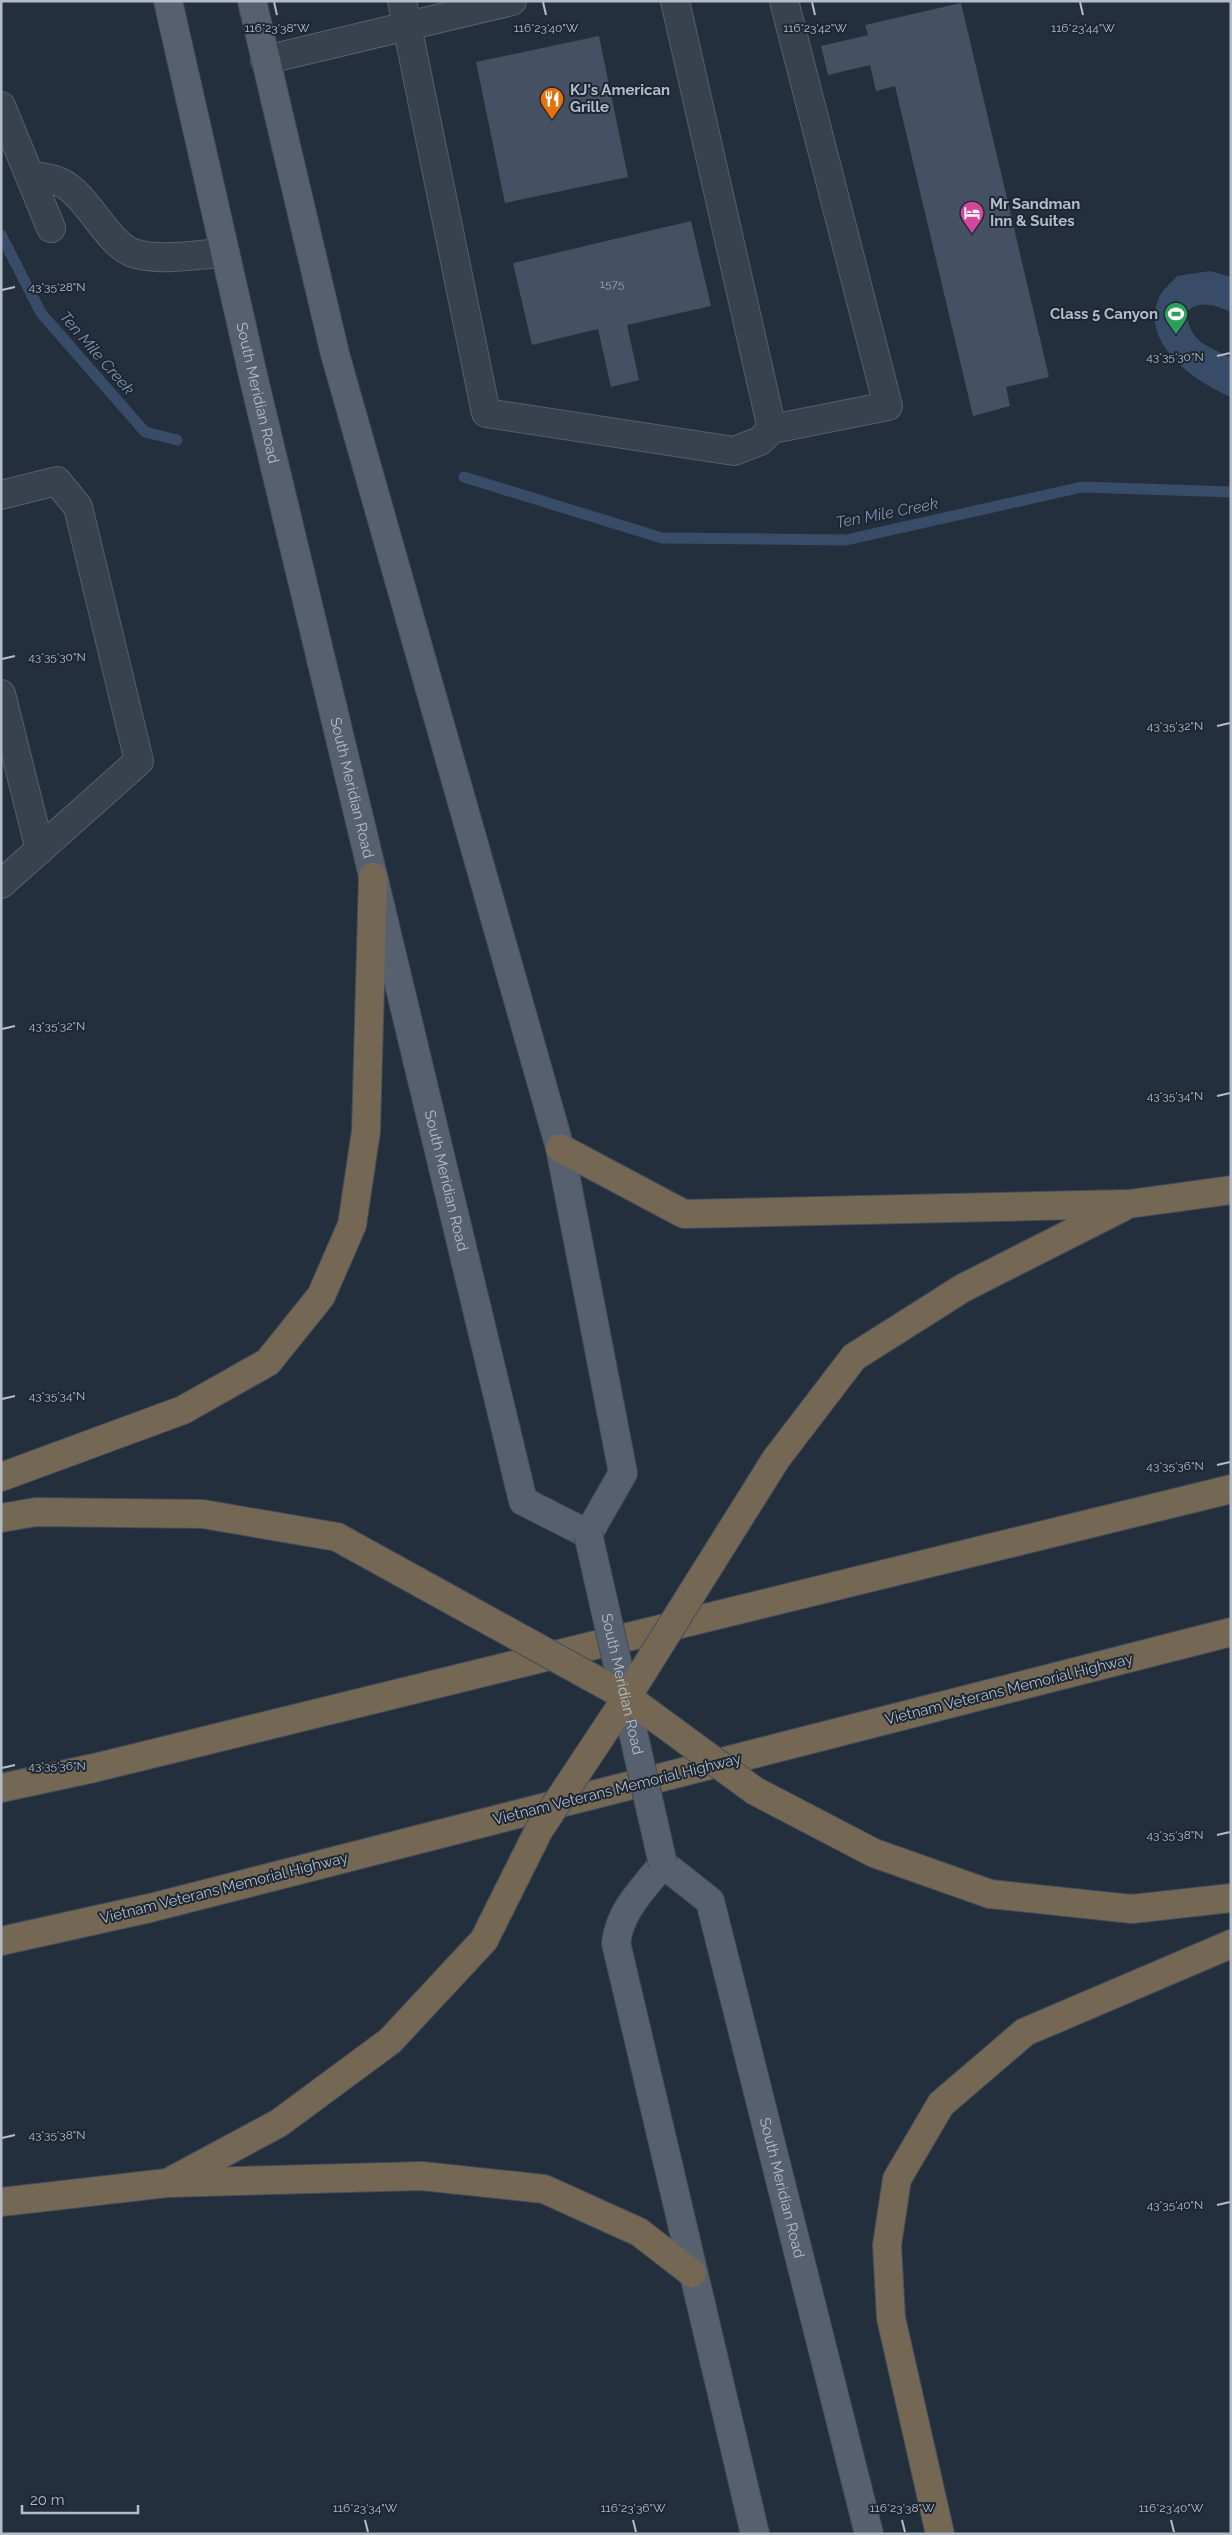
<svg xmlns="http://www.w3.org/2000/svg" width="1232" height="2535" viewBox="0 0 1232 2535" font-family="Raleway,sans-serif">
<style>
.water{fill:#394c67}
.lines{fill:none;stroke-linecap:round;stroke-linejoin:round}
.stream{stroke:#394c67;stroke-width:11}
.building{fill:#455162}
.minor-casing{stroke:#565f6c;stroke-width:30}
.major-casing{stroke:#414a57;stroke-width:30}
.highway-casing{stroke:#434c59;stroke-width:30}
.minor{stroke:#38414e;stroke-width:28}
.major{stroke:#56606e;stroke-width:28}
.highway{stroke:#746855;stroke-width:28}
.major-bridge-casing{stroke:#414a57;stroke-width:30;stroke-linecap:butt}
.highway-bridge-casing{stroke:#434c59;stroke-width:30;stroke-linecap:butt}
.major-bridge{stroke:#56606e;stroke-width:28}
.highway-bridge{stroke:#746855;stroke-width:28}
.ticks{fill:none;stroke:#b4bcc9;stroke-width:2}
.labels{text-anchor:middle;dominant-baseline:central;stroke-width:4;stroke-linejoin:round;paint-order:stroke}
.number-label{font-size:12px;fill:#98a1af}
.poi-label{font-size:15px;font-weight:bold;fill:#b4bcc9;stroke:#1d2633;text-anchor:start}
.street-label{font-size:15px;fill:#b4bcc9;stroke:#1d2633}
.water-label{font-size:16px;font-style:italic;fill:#7c92b1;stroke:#1d2633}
.ticks-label{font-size:12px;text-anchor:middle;fill:#b4bcc9;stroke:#1d2633;stroke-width:4;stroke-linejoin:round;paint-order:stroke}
</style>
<rect width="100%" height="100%" fill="#242f3e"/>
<!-- water -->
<path class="water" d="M1210 271 1231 277V312C1215 305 1199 299 1186 313 1191 343 1206 345 1231 358V397C1196 382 1141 345 1158 300 1161 291 1171 283 1177 276Z"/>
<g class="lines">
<!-- stream -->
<path class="stream" d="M1 235 41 313 145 432 177 440
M464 477 662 538 846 540 1082 487 1231 492"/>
</g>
<!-- building -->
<path class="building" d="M961 3 1049 377 1006 387 1010 406 973 416 895 86 876 91 870 65 828 75 821 46 868 35 865 25Z
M599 36 628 177 505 203 476 62Z
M691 221 711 306 627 325 639 380 611 387 598 329 532 345 513 263Z"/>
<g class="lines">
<defs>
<path id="minor" d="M402 1 486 413 734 451 760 441 772 429 675 1
M265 60 512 1
M1 106 51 228
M30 175C39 177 51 178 60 182 88 195 107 244 133 253 161 262 197 254 225 253
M772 429 888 406 784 1
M1 495 57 481 78 507 139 761 1 884
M1 694 40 850"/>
<g id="major">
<path id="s1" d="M168 1 255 384 523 1501 588 1534 623 1473 560 1148 335 354 252 1"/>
<path id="s2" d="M755 2534 616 1943C620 1910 643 1889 663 1864L710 1901 869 2534"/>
</g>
<path id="highway" d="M560 1148 684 1214 1129 1204 1231 1190
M776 1459 854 1357 963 1288 1123 1207
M1 1477 183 1410 268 1362 321 1296 352 1225 366 1131 373 877
M1 1518 36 1512 203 1514 337 1537
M1 1788 94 1768 1231 1489
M874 1853 990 1894 1132 1909 1231 1898
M1 1941 150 1908 1231 1632
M173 2180 279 2123 390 2041 484 1940
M1 2202 167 2183 422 2176 544 2189 639 2232 692 2273
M940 2534 891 2318 887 2245 897 2179 941 2104 1025 2032 1231 1944"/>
</defs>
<!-- minor casing -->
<use href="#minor" class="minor-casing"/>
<!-- major casing -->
<use href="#major" class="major-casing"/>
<!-- highway casing -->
<use href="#highway" class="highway-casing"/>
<!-- minor -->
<use href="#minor" class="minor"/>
<!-- major -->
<use href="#major" class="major"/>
<!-- highway -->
<use href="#highway" class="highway"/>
<defs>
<g id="major-bridge">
<path id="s3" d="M588 1534 663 1864"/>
</g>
<path id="highway-bridge" d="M337 1537 627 1697 755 1791 874 1853
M484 1940 539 1830 627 1697 776 1459"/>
</defs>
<!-- major-bridge casing -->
<use href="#major-bridge" class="major-bridge-casing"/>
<!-- highway-bridge casing -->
<use href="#highway-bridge" class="highway-bridge-casing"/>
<!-- major-bridge -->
<use href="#major-bridge" class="major-bridge"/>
<!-- highway-bridge -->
<use href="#highway-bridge" class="highway-bridge"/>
</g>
<!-- ticks -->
<path class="ticks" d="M274 2 277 15M543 2 546 15M812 2 815 15M1080 2 1083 15M2 290 15 287M1217 356 1230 353M2 659 15 656M1217 726 1230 723M2 1029 15 1026M1217 1096 1230 1093M2 1399 15 1396M1217 1465 1230 1462M2 1768 15 1765M1217 1835 1230 1832M2 2138 15 2135M1217 2205 1230 2202M365 2520 368 2532M633 2520 636 2532M902 2520 905 2532M1171 2520 1174 2532"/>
<!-- icons -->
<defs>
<symbol id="restaurant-pin" viewBox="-11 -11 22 30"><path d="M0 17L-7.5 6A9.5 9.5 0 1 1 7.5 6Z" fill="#e8710a" stroke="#1d2633"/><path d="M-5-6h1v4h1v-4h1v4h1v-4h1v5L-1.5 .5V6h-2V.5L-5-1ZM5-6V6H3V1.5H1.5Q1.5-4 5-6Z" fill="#fff"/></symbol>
<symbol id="hotel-pin" viewBox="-11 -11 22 30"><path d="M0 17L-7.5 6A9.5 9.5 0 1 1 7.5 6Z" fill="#d1479c" stroke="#1d2633"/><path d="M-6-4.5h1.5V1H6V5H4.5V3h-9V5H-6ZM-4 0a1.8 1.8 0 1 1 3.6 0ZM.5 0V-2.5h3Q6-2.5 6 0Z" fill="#fff"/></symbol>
<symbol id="stadium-pin" viewBox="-11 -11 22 30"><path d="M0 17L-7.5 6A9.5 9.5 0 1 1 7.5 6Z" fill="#2e9e5b" stroke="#1d2633"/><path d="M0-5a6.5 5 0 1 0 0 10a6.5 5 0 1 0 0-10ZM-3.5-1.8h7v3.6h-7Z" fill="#fff"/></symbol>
</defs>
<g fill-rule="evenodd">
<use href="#restaurant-pin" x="538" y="85" width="28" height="38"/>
<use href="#hotel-pin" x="958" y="199" width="28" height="38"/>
<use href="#stadium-pin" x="1162" y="300" width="28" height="38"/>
</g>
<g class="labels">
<!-- number labels -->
<g class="number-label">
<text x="612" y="284">1575</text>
</g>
<!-- poi labels -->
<g class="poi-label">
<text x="570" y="90">KJ's American<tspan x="570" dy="17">Grille</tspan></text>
<text x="990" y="204">Mr Sandman<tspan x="990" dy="17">Inn &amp; Suites</tspan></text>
<text x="1158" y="314" text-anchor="end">Class 5 Canyon</text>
</g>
<!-- street labels -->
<g class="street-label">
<text stroke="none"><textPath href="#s1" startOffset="402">South Meridian Road</textPath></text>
<text stroke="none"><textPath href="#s1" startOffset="808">South Meridian Road</textPath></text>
<text stroke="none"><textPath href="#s1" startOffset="1212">South Meridian Road</textPath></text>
<text stroke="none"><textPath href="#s3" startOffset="154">South Meridian Road</textPath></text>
<text transform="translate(1009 1689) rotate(-14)">Vietnam Veterans Memorial Highway</text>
<text transform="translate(617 1789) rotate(-14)">Vietnam Veterans Memorial Highway</text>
<text transform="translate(224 1888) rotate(-14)">Vietnam Veterans Memorial Highway</text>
<text stroke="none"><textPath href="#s2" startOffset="1056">South Meridian Road</textPath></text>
</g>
<!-- water labels -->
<g class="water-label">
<text transform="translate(97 353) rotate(49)">Ten Mile Creek</text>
<text transform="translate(887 513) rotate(-11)">Ten Mile Creek</text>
</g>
</g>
<g class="ticks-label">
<text x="277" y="32">116°23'38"W</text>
<text x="546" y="32">116°23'40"W</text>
<text x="815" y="32">116°23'42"W</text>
<text x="1083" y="32">116°23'44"W</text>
<text x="57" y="291">43°35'28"N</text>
<text x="1175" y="361">43°35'30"N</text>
<text x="57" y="661">43°35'30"N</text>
<text x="1175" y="730">43°35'32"N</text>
<text x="57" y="1030">43°35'32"N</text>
<text x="1175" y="1100">43°35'34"N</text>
<text x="57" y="1400">43°35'34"N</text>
<text x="1175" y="1470">43°35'36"N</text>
<text x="57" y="1770">43°35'36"N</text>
<text x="1175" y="1839">43°35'38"N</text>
<text x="57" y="2139">43°35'38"N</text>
<text x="1175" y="2209">43°35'40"N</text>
<text x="365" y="2512">116°23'34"W</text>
<text x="633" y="2512">116°23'36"W</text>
<text x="902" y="2512">116°23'38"W</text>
<text x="1171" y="2512">116°23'40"W</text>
</g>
<!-- border -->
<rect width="1232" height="2535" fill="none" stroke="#b4bcc9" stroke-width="5"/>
<!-- scale -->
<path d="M22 2505v8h116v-8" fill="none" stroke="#b4bcc9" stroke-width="2.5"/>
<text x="30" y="2505" font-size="15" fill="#b4bcc9" stroke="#1d2633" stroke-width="4" paint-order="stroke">20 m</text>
</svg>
